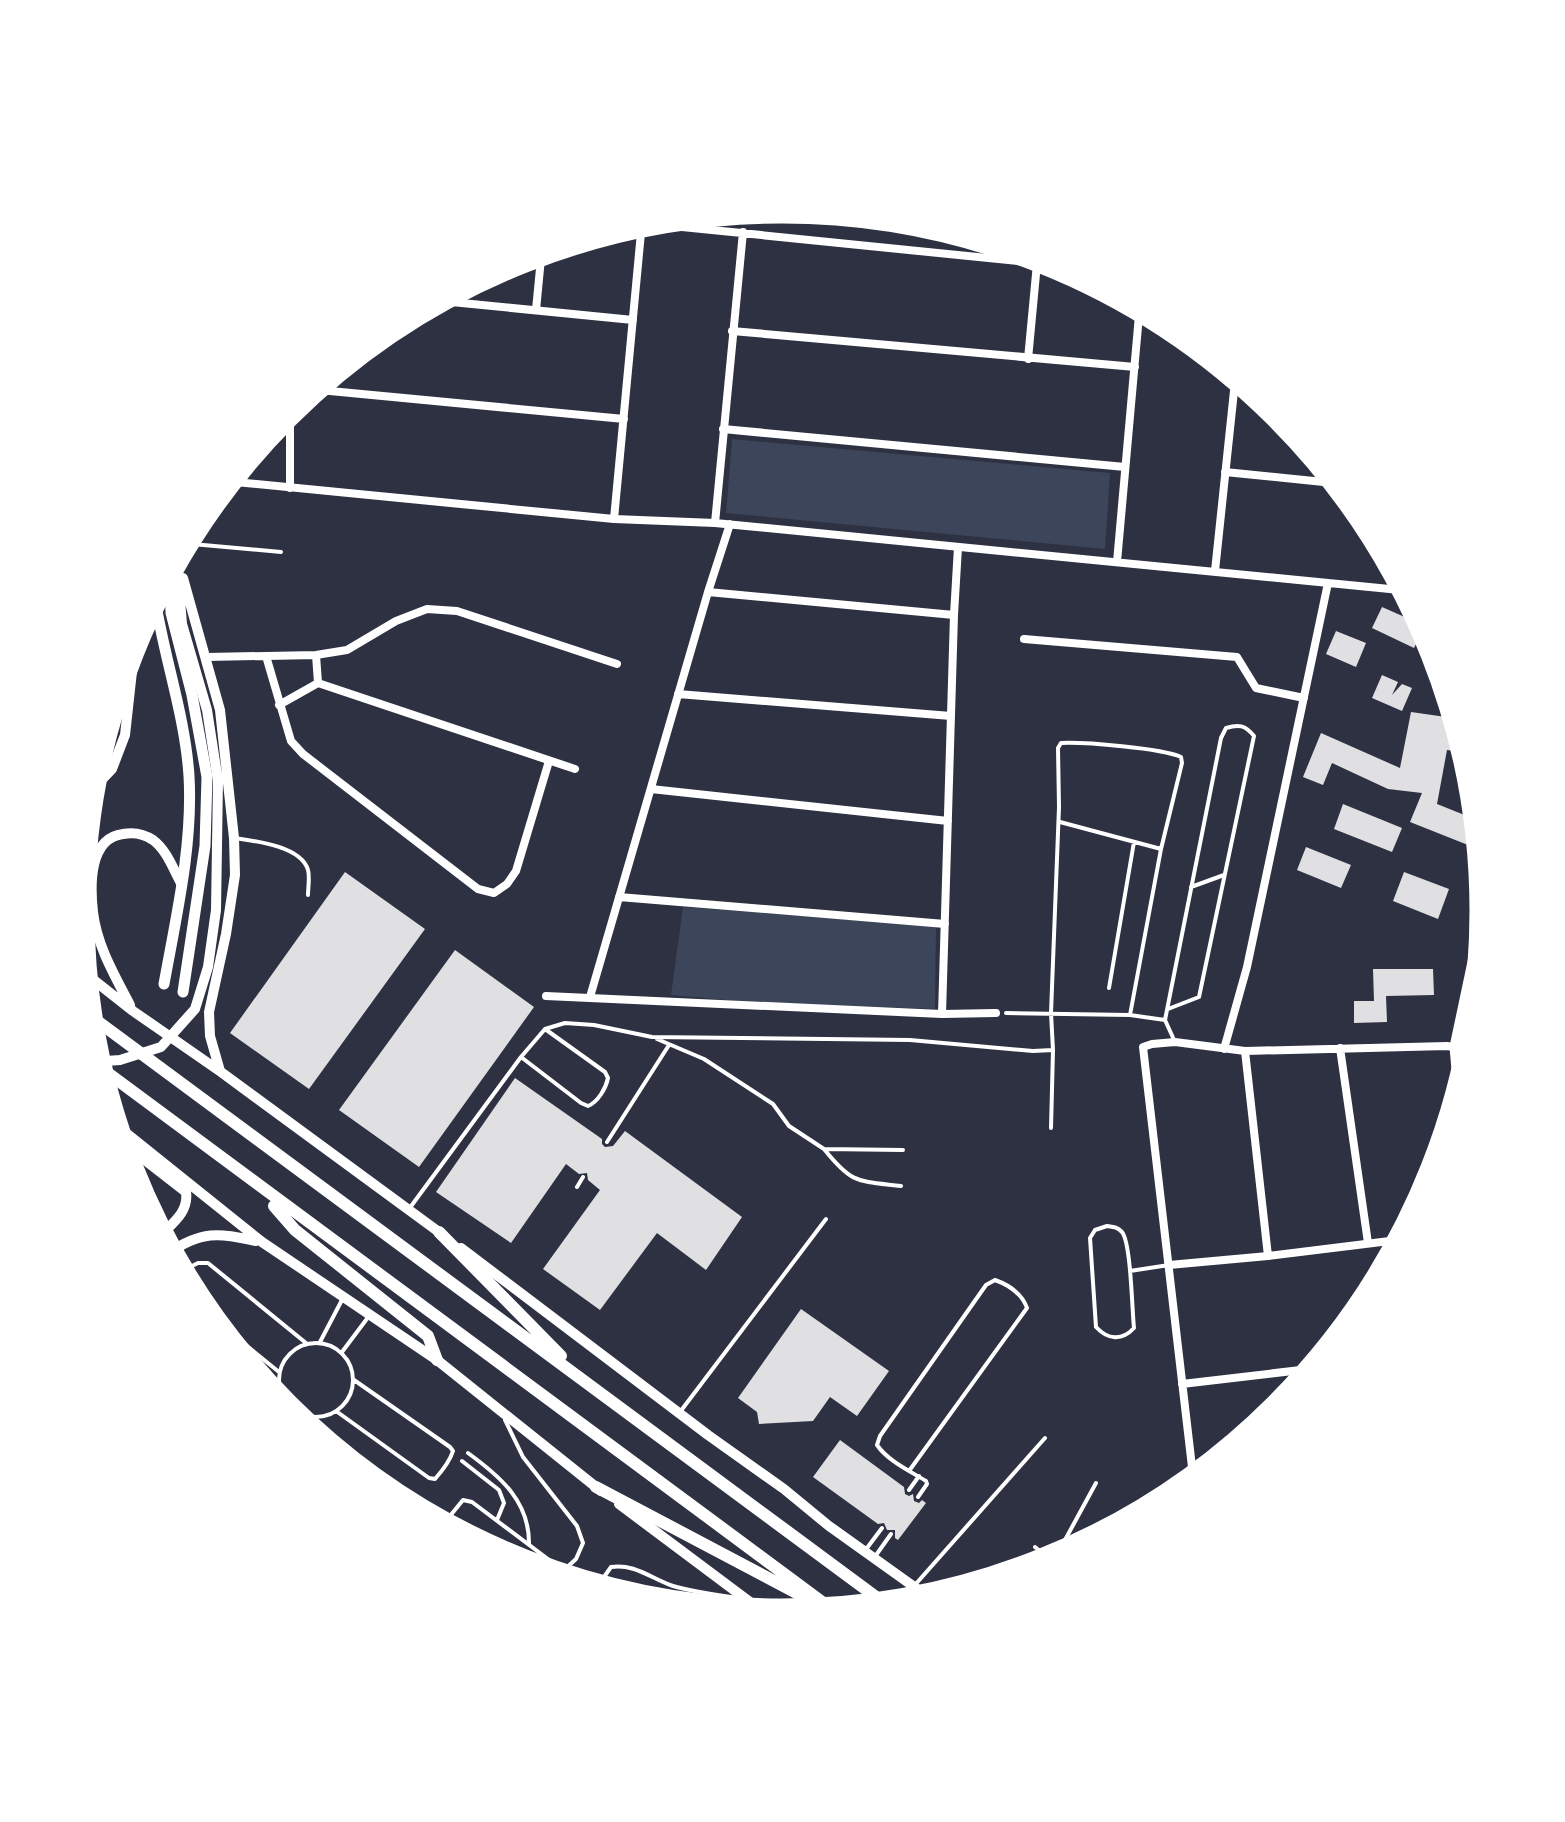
<svg xmlns="http://www.w3.org/2000/svg" width="1565" height="1822" viewBox="0 0 1565 1822" font-family="Ubuntu,sans-serif">
<style>
.green{fill:#3c4559}
.building{fill:#e0e0e3}
.lines{fill:none;stroke-linecap:round;stroke-linejoin:round}
.service{stroke:#fff;stroke-width:4}
.minor{stroke:#fff;stroke-width:8}
.tertiary{stroke:#fff;stroke-width:10}
.secondary{stroke:#fff;stroke-width:11}
.primary{stroke:#fff;stroke-width:12}
.rim{fill:none;stroke:#fff;stroke-width:5}
</style>
<rect width="100%" height="100%" fill="#2d3142"/>
<!-- green -->
<path class="green" d="M732 439 1110 473 1105 549 726 513Z
M683 907 936 926 935 1009 749 1002 671 995Z"/>
<!-- building -->
<path class="building" d="M1382 607 1425 626 1414 648 1372 628Z
M1336 631 1366 643 1356 667 1326 654Z
M1437 642 1445 671 1459 715 1437 694 1431 668Z
M1382 675 1398 682 1392 695 1402 684 1412 688 1402 711 1372 698Z
M1411 712 1460 719 1466 739 1464 752 1447 750 1437 804 1477 820 1468 845 1410 822 1422 793 1388 789 1332 763 1323 785 1303 777 1321 733 1400 768Z
M1343 804 1402 828 1392 852 1334 829Z
M1306 847 1351 865 1341 888 1297 870Z
M345 872 425 929 309 1089 230 1033Z
M1404 872 1449 889 1438 919 1393 901Z
M455 950 534 1007 419 1167 339 1110Z
M1373 969H1433L1434 995 1386 996 1387 1022 1354 1023V1001H1374Z
M515 1078 602 1139V1144L605 1147 613 1146 625 1131 742 1217 706 1270 657 1233 600 1310 543 1269 600 1190 588 1180 587 1173 579 1174 566 1164 511 1243 436 1192Z
M801 1309 889 1371 857 1416 830 1397 813 1421 759 1424 757 1412 738 1398Z
M328 1432 442 1517 436 1524 389 1499 322 1444Z
M840 1440 904 1487 905 1494 909 1496 913 1494 914 1501 919 1503 922 1500 926 1503 898 1540 895 1538V1530H887L884 1523 878 1524 813 1477Z"/>
<g class="lines">
<!-- service -->
<path class="service" d="M181 543 281 552
M1060 822 1161 849
M234 838C255 841 301 846 308 870 310 877 308 888 308 895
M1191 887 1224 875
M1109 988 1134 842
M1006 1013 1130 1015 1165 1020 1175 1042
M1165 1020 1221 738 1226 728C1239 724 1245 725 1254 736L1199 997 1168 1009
M657 1039 704 1059 773 1104 789 1126 824 1149 903 1150
M521 1057 581 1103 588 1106C598 1102 606 1088 608 1078L605 1072 545 1029
M1051 1128 1053 1050
M607 1142 669 1045
M824 1149C852 1184 857 1181 901 1186
M577 1187 583 1177
M409 1209 521 1057 545 1029 565 1023 594 1025 652 1037 910 1040 1033 1051 1053 1050 1051 1013 1059 807 1058 748 1061 743C1084 742 1161 748 1181 757L1182 763 1161 849 1130 1015
M1107 1226C1114 1227 1117 1227 1122 1232 1131 1243 1132 1310 1134 1328 1122 1341 1108 1340 1096 1327L1090 1238 1095 1230Z
M1130 1271 1169 1265
M178 1273 198 1263H208L306 1343
M194 1303 279 1372
M320 1342 343 1298
M279 1380a37 37 0 1 1 74 0a37 37 0 1 1-74 0Z
M342 1352 369 1316
M336 1411 429 1478 435 1479C442 1471 450 1461 453 1451L450 1447 354 1380
M680 1412 826 1219
M505 1420 523 1457 577 1526 583 1543 576 1559 563 1571
M309 1433 317 1417
M468 1453C501 1477 530 1502 529 1545
M462 1461 499 1490 504 1503 497 1520
M909 1471 1027 1308C1022 1294 1009 1285 995 1280L986 1285 880 1436 877 1445C888 1461 910 1471 926 1481L927 1484 918 1497
M909 1490 919 1476
M441 1527 463 1500 472 1502 585 1587
M1035 1547 1053 1562 1050 1566
M867 1548 882 1528
M874 1558 891 1534
M1053 1562 1096 1483
M914 1586 1045 1438
M595 1590 611 1567C634 1563 652 1579 673 1586 694 1592 716 1595 738 1598"/>
<!-- minor -->
<path class="minor" d="M642 223 1037 263
M431 300 633 320
M536 310 542 248
M732 331 1135 367
M1028 359 1038 253
M309 389 624 419
M290 405V488
M723 429 1125 467
M1225 472 1343 484
M225 481 614 519 715 523 1410 591
M614 519 642 222
M715 523 743 232
M1117 562 1140 304
M1215 571 1236 372
M708 592 954 615
M1024 639 1237 657 1256 688 1304 698
M316 655 318 683 575 769
M266 656 291 741 303 754 478 889 494 893 507 884 516 871 549 761
M206 657 316 655 347 650 396 621 427 609 457 611 617 664
M678 694 951 716
M279 705 318 683
M651 789 948 821
M619 897 945 924
M546 996 942 1014 996 1013
M590 997 708 592 730 524
M942 1014 954 615 958 547
M1340 1048 1368 1243
M1224 1049 1247 967 1328 583
M1245 1051 1268 1256
M1169 1265 1268 1256 1406 1239
M1182 1384 1318 1368
M1194 1484 1143 1047 1152 1044 1175 1042 1245 1051 1447 1046 1476 1050"/>
<!-- tertiary -->
<path class="tertiary" d="M183 578 220 710 234 838 235 875 226 934 209 1012 210 1036 220 1071
M86 796 112 769 125 735 137 626
M81 970 133 1011 221 1072 443 1235
M130 1005C115 976 97 946 93 912 90 885 89 838 123 834 133 832 144 834 153 840 167 850 174 871 182 885
M93 1062 120 1060 161 1047 195 1009 208 967 216 910 218 781 207 710 182 624 176 552
M111 1121 262 1242 437 1360 601 1491
M117 1143H123L186 1192C189 1213 171 1224 159 1237
M461 1248 708 1435 784 1489 829 1526 934 1601
M167 1254C202 1230 218 1233 256 1241
M619 1504 770 1617"/>
<!-- secondary -->
<path class="secondary" d="M173 558 170 582 171 613 192 695 207 777 205 846 183 992
M154 593C163 655 185 714 189 776 193 846 176 917 164 984
M1460 1103 1455 1047 1488 891
M139 1201 140 1196"/>
<!-- primary -->
<path class="primary" d="M85 1012 891 1608
M93 1062 837 1613
M274 1206 295 1230 428 1336 437 1360
M439 1232 561 1356
M596 1487 806 1598"/>
</g>
<!-- crop -->
<path d="M0 0H1565V1822H0ZM92 911a690 690 0 1 1 1380 0a690 690 0 1 1-1380 0Z" fill="#fff" fill-rule="evenodd"/>
<path class="rim" d="M92 911a690 690 0 1 1 1380 0a690 690 0 1 1-1380 0Z"/>
</svg>
